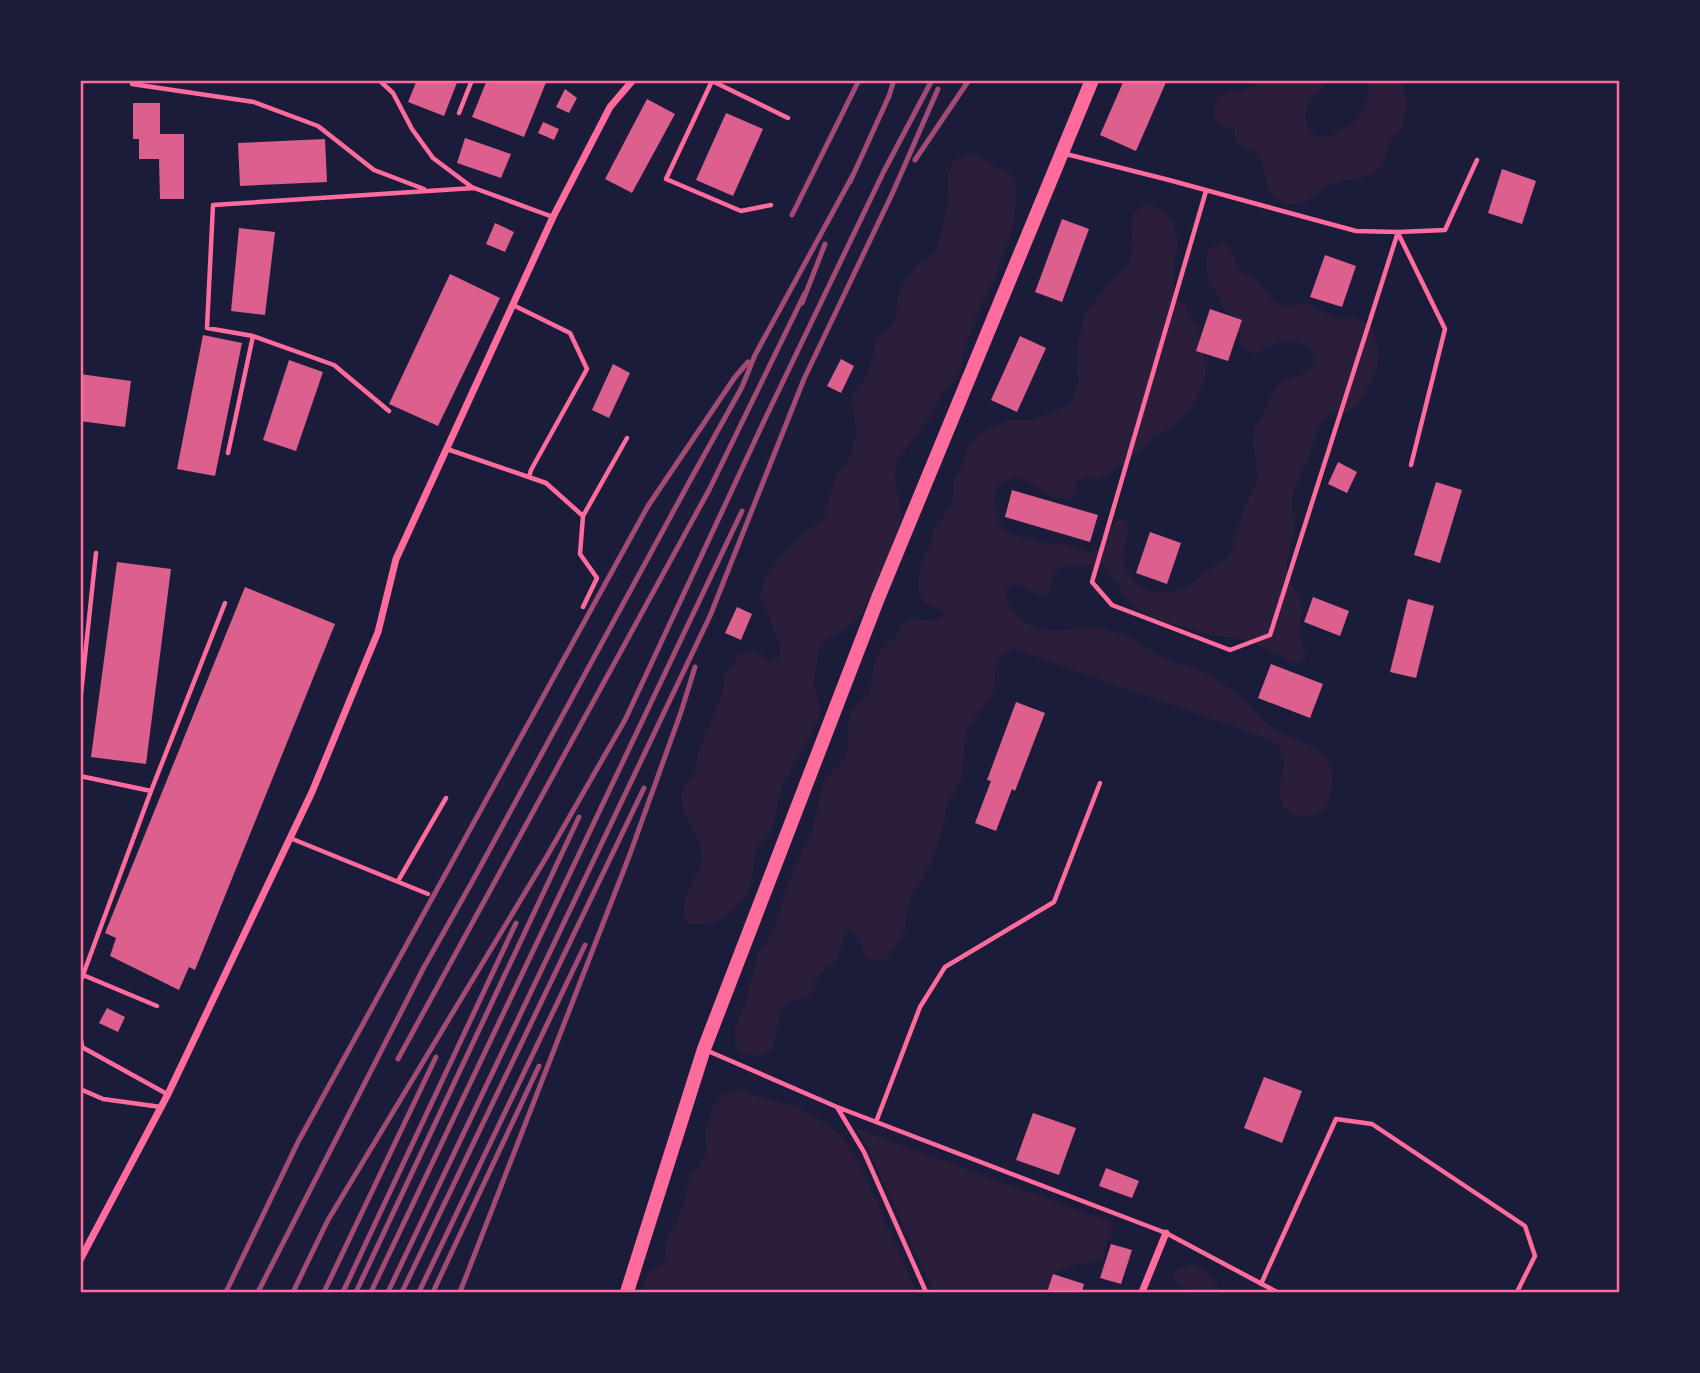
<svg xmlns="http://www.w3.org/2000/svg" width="1700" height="1373" viewBox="0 0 1700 1373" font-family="'PT Sans',sans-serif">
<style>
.green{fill:#2a1e3b}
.building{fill:#dd5f8e}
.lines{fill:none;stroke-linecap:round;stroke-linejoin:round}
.service{stroke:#ff6b9d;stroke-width:4.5}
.minor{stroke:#ff6b9d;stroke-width:7}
.secondary{stroke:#ff6b9d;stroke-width:14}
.rail{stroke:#a44b75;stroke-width:5}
.neatline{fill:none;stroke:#ff6b9d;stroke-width:2.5}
</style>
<rect width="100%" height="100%" fill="#1b1b3a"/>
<!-- green -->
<path class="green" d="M1264 80 1327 81C1322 90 1311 97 1307 107 1305 114 1304 121 1308 128 1320 151 1357 123 1365 108 1369 100 1368 89 1368 81H1402C1407 94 1408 114 1401 128 1398 133 1393 136 1391 140 1383 153 1389 163 1374 173 1361 181 1346 179 1332 184 1314 192 1310 208 1284 203 1262 198 1268 167 1257 153 1253 149 1244 147 1238 144L1235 136V128L1225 127 1218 123 1215 115 1216 98C1231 90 1249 91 1264 80Z
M965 155H977L995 167 1005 171 1014 176 1017 186 1013 228 993 283 974 321 964 351 960 371 956 380 941 394 932 414 895 463 896 474 895 484 902 517 889 556 873 594 863 611 850 626 842 632 823 641 819 649 814 682 815 691 821 711C813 737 796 758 784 782 777 797 778 813 772 829 769 838 760 842 757 850 753 862 754 875 750 887 747 896 741 901 734 907 731 910 730 913 727 916 717 924 699 926 686 924 676 893 703 879 702 853 701 832 677 815 682 793 684 786 690 781 693 775 698 768 696 758 699 749 701 741 707 734 710 725 712 720 713 715 715 710 720 696 725 690 724 675L740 654 751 650 761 654 770 663 780 657 779 641 764 606 760 594 764 582 777 560 803 533 824 519 834 480 840 469 849 460 856 436 852 398 859 385 867 376 877 338 894 322 898 297 903 286 917 265 929 259 936 249 947 211 948 173 953 161Z
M1149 205C1169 210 1178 227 1178 247 1177 253 1175 258 1174 263 1173 273 1173 292 1177 301L1185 303 1191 316 1199 328 1205 363V380L1195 402 1180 421 1169 429 1154 436 1137 453 1108 475 1094 479 1085 477 1078 480 1075 485 1077 492 1073 498C1066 499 1058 499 1051 496 1038 491 1029 478 1015 478 1009 479 1004 482 999 484L994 497 996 513 1001 526 1006 532 1014 535 1039 542 1067 545 1090 552 1098 549 1113 525 1120 519 1126 521C1134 542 1115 548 1128 572 1137 590 1149 592 1167 592 1184 592 1197 579 1209 570 1216 565 1225 561 1230 554 1234 548 1235 539 1236 533 1239 523 1242 512 1246 503 1250 494 1256 489 1257 479 1258 465 1250 438 1255 426 1257 422 1262 418 1264 413 1270 403 1268 394 1278 385 1291 374 1308 379 1316 360L1313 351 1307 346 1294 341H1282L1254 354C1241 351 1242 340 1236 329 1225 304 1198 278 1208 249L1224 242C1233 250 1233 261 1240 270 1244 276 1249 275 1254 278 1266 286 1267 300 1281 305 1292 309 1302 300 1313 306 1327 313 1338 323 1353 317L1361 320 1373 329 1379 352 1377 367 1366 392 1356 407 1343 414 1329 413C1318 422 1314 443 1309 457 1303 472 1294 484 1292 502 1291 512 1296 523 1293 534 1291 545 1286 559 1287 571 1288 582 1297 590 1300 600 1304 611 1299 621 1299 632 1299 640 1307 650 1305 658 1303 663 1300 663 1296 664L1254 643 1237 638 1210 635 1156 619 1144 613 1133 605 1125 595 1105 565C1096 564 1089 566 1080 565 1059 564 1051 570 1051 592L1042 597 1023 586 1012 585 1006 592C1008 608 1016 618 1030 625 1051 636 1084 625 1109 630 1121 633 1133 638 1143 645 1149 649 1155 654 1161 657 1176 663 1192 667 1206 673 1217 679 1228 687 1238 694 1252 704 1261 721 1276 730 1293 740 1315 743 1327 759 1336 772 1332 797 1325 810 1302 821 1278 820 1280 788 1280 779 1284 769 1284 761 1283 753 1278 747 1274 741L1013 649 999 657 995 666V687L992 696 966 730 962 778 946 807 945 818 940 839 929 867 908 902 905 931 886 959 876 961 866 958 857 935 848 930 843 938 838 958 817 978 809 998 789 1002 781 1010 772 1050C761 1056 753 1057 741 1053L735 1042V1030L740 1013 745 1006 758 953 773 933 782 907 785 889 815 825C816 813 821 783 829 774 836 767 843 763 846 754 849 742 847 728 850 716 852 706 860 703 867 696 873 688 872 674 874 665 880 646 886 649 896 635 899 631 901 625 905 622 917 613 928 628 945 615L940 609 925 604 918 589 919 570 930 546 934 529 951 505 953 495 954 478 960 471 967 448 979 434 986 429 1010 420H1034L1065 406 1072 401 1078 383 1077 346 1083 321 1087 313 1104 289 1128 265 1133 248 1131 221 1133 213 1141 207Z
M740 1090C755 1098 772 1099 788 1104 801 1108 828 1123 837 1132 846 1140 851 1149 857 1159L917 1292H642L649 1272 664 1263 667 1241 684 1205 690 1173 700 1167 706 1154 705 1131 713 1107 724 1094 732 1091Z
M857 1129 1114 1223 1105 1247V1254L1102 1260C1089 1264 1059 1265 1052 1276 1050 1280 1049 1287 1047 1292H934L868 1149Z
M1192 1265C1206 1269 1214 1279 1220 1292 1203 1293 1182 1293 1172 1277L1175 1269Z"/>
<!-- building -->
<path class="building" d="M417 80H458L444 116 408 102Z
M487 80H547L524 137 472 117Z
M1124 80H1167L1136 151 1100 135Z
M565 89 577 98 569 113 556 107Z
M647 99 675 114 632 193 605 179Z
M133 103H160V134H184V199H160L159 159H139V139H133Z
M726 113 763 129 733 196 696 180Z
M543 122 559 129 554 140 538 133Z
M465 138 511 154 501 178 457 163Z
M325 139 327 182 240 186 238 143Z
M1502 169 1536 181 1522 224 1488 213Z
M1062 219 1089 229 1062 302 1035 292Z
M495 223 514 232 505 252 486 244Z
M239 228 275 232 265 315 231 311Z
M1325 255 1356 266 1342 307 1310 297Z
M450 274 500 298 438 426 389 404Z
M1210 309 1242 320 1228 361 1196 351Z
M203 335 242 343 215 476 177 469Z
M1020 336 1046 348 1017 412 991 400Z
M841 359 854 366 841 393 827 386Z
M289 360 323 372 296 451 263 440Z
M613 364 630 373 609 418 592 410Z
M80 374 131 381 125 427 80 421Z
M1338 462 1357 472 1347 493 1328 484Z
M1436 482 1462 490 1440 563 1414 555Z
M1012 490 1098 515 1090 542 1005 517Z
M1150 532 1181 543 1167 584 1136 573Z
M117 562 171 569 146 764 91 757Z
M245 587 335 624 195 970 189 967 179 990 110 956 116 938 105 933Z
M1313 597 1349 611 1340 636 1304 622Z
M1408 599 1434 606 1416 678 1390 672Z
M737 607 752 614 741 640 725 633Z
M1271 664 1323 684 1310 718 1258 698Z
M1016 702 1045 713 1015 791 1012 789 996 831 975 823 991 781 987 780Z
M107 1008 125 1017 118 1032 99 1023Z
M1264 1077 1302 1091 1282 1143 1244 1128Z
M1033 1113 1076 1128 1059 1175 1016 1160Z
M1106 1168 1139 1181 1132 1198 1099 1186Z
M1111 1244 1132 1250 1121 1284 1100 1278Z
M1053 1274 1084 1284 1082 1292H1047Z"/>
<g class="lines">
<!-- service -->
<path class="service" d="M379 80 393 93 412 129 433 158 473 188
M710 80 788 118
M712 81 666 179 741 211 771 205
M132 84 254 102 318 126 374 170 424 189
M459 113 472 80
M1066 154 1169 180 1356 231 1398 232 1445 230 1477 160
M1206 191 1092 582 1112 605 1230 650 1270 635 1398 232
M1398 233 1445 329 1411 465
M513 305 570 333 587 369 531 470 529 477
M253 336 334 365 389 411
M447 449 546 483 583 516
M228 453 253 336 207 328 213 205 474 188 553 217
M583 607 597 578 580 554 583 516 627 438
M80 703 96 553
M80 776 151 791 80 983
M151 791 225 603
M290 838 428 894
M398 881 446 798
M83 975 157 1006
M80 1034 82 1046
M80 1046 167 1094
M708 1051 837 1107 1166 1233 1277 1292
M80 1089 103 1099 161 1107
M837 1107 864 1152 926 1292
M876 1122 920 1007 945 967 1054 902 1100 783
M1261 1284 1336 1119 1372 1124 1525 1226 1535 1256 1517 1292"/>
<!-- minor -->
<path class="minor" d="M80 1260 168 1094 312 792 378 632 396 559 553 217 610 107 633 80
M1142 1292 1166 1233"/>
<!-- secondary -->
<path class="secondary" d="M627 1292 704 1049 878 598 1092 80"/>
<!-- rail -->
<path class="rail" d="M915 160 969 80
M850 182 889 96 894 80
M792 215 859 80
M802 303 825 244
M398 1059 709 490 805 293
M226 1292 298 1142 648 506 735 377 748 362
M258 1292 423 969 472 882 692 477 742 387 755 355 853 175
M293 1292 328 1220 547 856 625 720 765 419 884 171 932 80
M324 1292 436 1057
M343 1292 516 923
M356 1292 579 817
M371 1292 742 511
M388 1292 710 616 804 379 893 192 938 89
M402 1292 644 788
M419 1292 585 945
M433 1292 539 1066
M460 1292 630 854 681 712 695 667"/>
</g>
<!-- border -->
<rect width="1700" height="1373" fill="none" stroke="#1b1b3a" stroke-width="164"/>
<rect x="82" y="82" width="1536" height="1209" class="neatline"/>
</svg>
